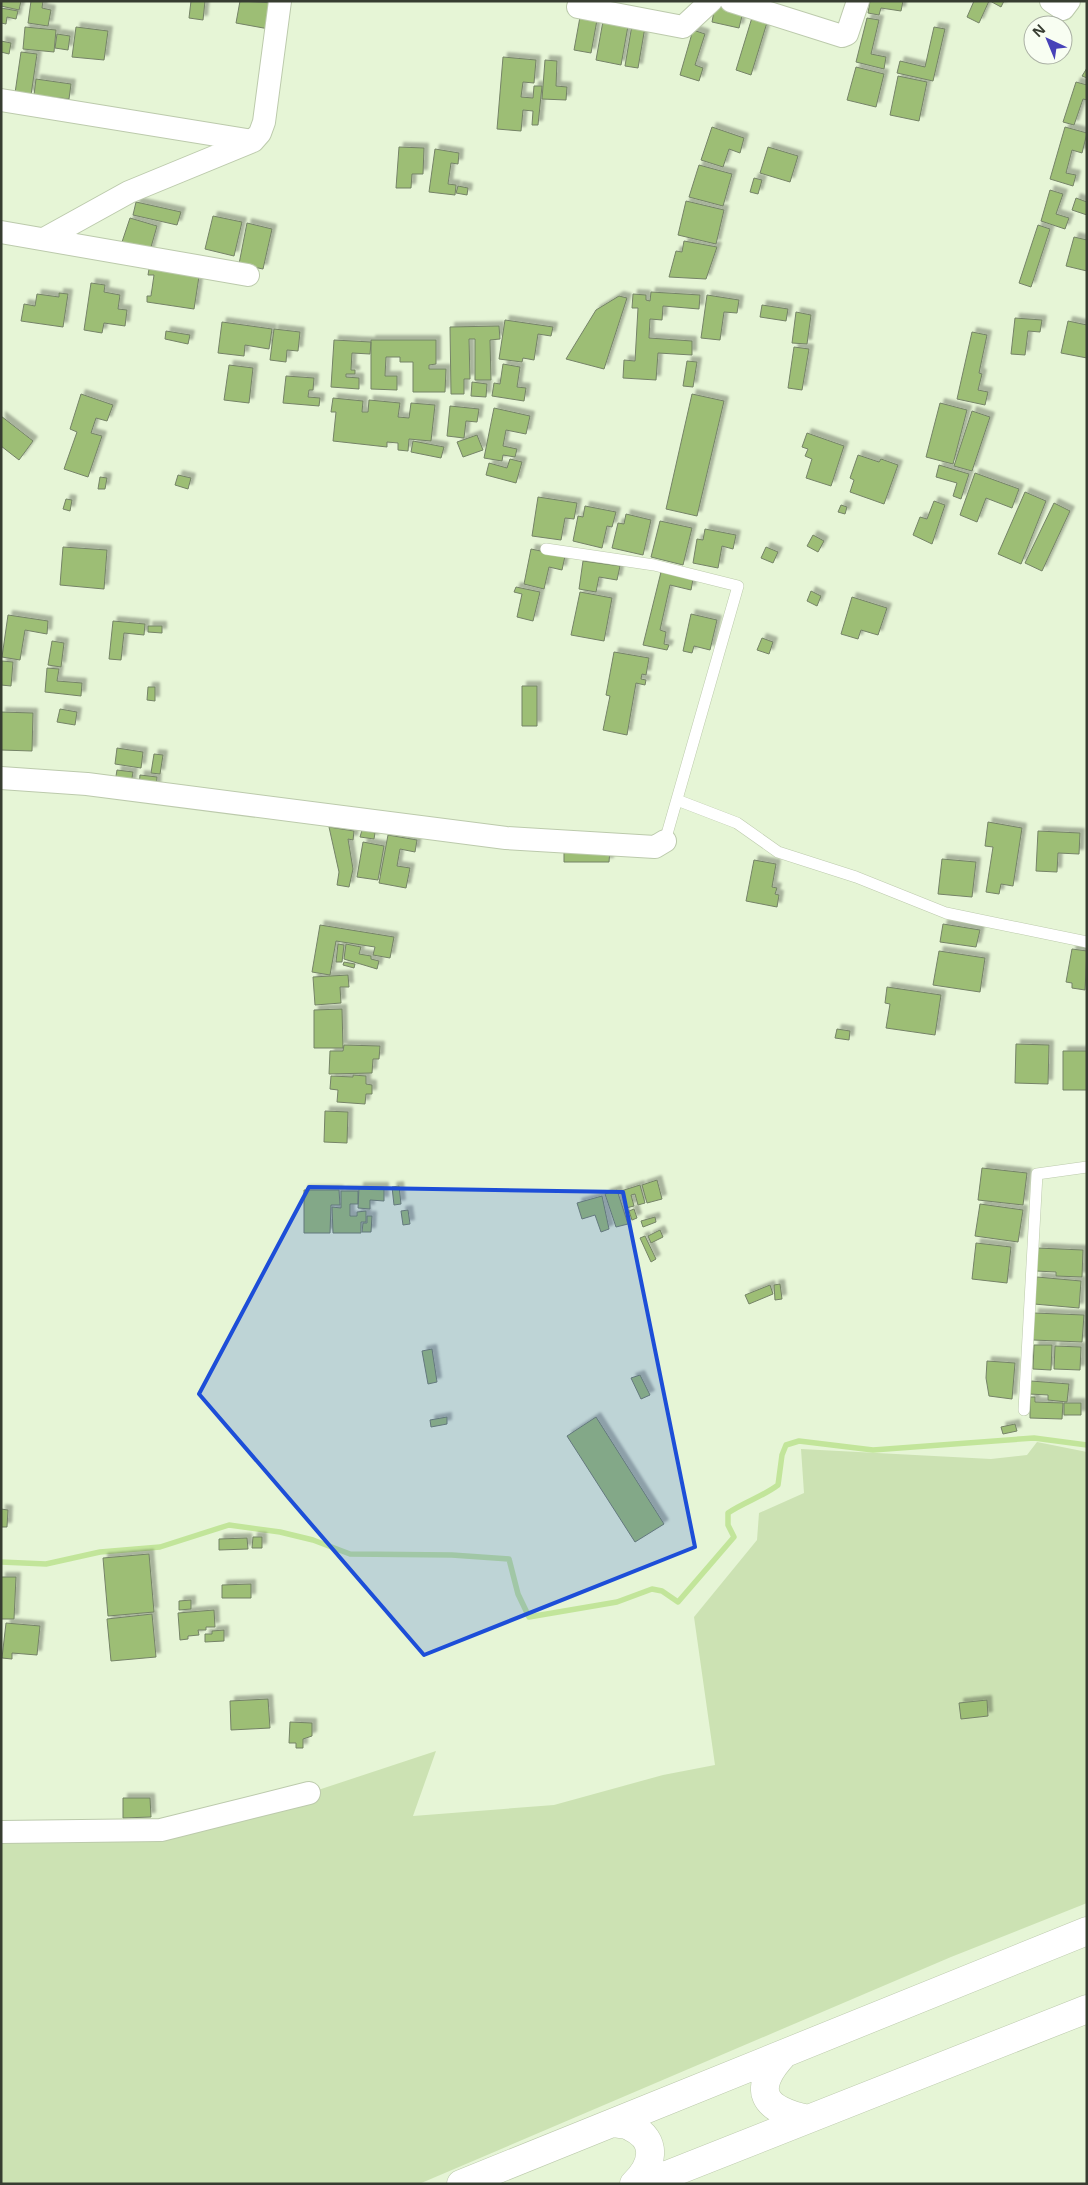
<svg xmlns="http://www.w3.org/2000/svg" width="1088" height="2185" viewBox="0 0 1088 2185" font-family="'Noto Sans',sans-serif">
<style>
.green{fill:#cce2b3}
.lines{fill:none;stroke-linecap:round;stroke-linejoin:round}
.stream{stroke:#c2e59a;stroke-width:5.5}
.building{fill:#9dbe75;stroke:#758367;filter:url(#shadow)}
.lane-casing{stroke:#bccaac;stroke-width:12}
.street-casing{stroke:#bccaac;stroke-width:24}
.secondary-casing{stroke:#bccaac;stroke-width:29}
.lane{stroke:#fff;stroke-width:11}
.street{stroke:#fff;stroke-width:22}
.secondary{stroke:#fff;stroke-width:28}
.marked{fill:#1d4ed8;fill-opacity:0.2;stroke:#1d4ed8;stroke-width:4;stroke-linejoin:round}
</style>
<defs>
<filter id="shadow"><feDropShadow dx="4.5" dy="-4.5" stdDeviation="1" flood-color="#0004"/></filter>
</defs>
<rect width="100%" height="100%" fill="#e6f5d6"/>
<!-- green -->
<path class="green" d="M1037 1442 1087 1452V1903L951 1957 419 2184H1V1832L161 1830 309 1793 436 1751 413 1816 554 1805 663 1775 715 1765 694 1617 757 1540 759 1513 804 1493 801 1449 991 1459 1027 1455Z"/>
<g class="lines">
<!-- stream -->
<path class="stream" d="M1 1562 46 1564 100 1552 160 1547 229 1525 280 1532 313 1540 350 1554 452 1555 509 1559 518 1594 529 1617 617 1602 652 1589 662 1591 678 1602 734 1537 728 1525V1513C744 1502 762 1497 778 1485L782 1455 786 1445 799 1441 873 1450 1034 1438 1087 1445"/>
</g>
<!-- building -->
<path class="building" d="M1 1H21L19 10 1 6Z
M31 1H43L42 8 51 10 48 26 28 23Z
M191 1H205L203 20 189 18Z
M240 1 274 3 269 29 236 23Z
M870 1H903L901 11 881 8 879 15 868 13Z
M974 1H989L979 23 967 17Z
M990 1H1004L1001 7Z
M715 6 743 12 739 28 712 22Z
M1 8 18 11 16 19 7 17 6 24 1 23Z
M754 11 769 16 751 75 736 70Z
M580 17 597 20 591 53 574 50Z
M867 18 879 20 871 54 886 57 884 69 856 62Z
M603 21 628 26 621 65 596 60Z
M632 25 645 27 638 68 625 66Z
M25 27 56 30 54 52 23 49Z
M76 27 108 31 104 60 72 57Z
M934 27 945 29 933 81 897 73 900 61 925 67Z
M693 30 705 34 695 65 703 68 699 81 680 75Z
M57 34 70 36 68 50 55 48Z
M1 41 11 43 9 54 1 52Z
M21 52 37 54 31 95 15 93Z
M503 57 536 60 534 83 523 82 521 97 533 98 534 86H542L538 125H532L533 111 523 110 521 131 497 129Z
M545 60 557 61 556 86 567 87 566 100 542 99Z
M856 67 884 74 876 107 847 100Z
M1087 68V78L1082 76Z
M898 76 927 82 919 121 890 115Z
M36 79 71 84 69 99 34 95Z
M1076 82 1087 85V100L1083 99 1074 125 1063 122Z
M712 127 744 138 740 153 729 149 723 167 701 160Z
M1065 127 1087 133 1082 153 1072 150 1066 173 1076 175 1073 186 1050 179Z
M399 147 424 148 423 174H412L411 188H396Z
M768 147 798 156 790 182 760 173Z
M435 149 459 153 458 164 451 163 448 184 456 185 455 195 429 192Z
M699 165 732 174 723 206 689 197Z
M754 178 762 180 758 194 750 192Z
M458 186 468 188 467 195 456 193Z
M1050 190 1063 194 1056 214 1069 218 1065 229 1041 221Z
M1076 198 1087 202V215L1072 210Z
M686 201 724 210 716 244 678 235Z
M136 202 181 212 177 225 133 215Z
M213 216 242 222 234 256 205 249Z
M130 218 157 226 149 254 121 245Z
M247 223 272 229 263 269 239 264Z
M1038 225 1050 229 1031 287 1019 283Z
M1074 237 1087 240V271L1066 266Z
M684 241 717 247 706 279 669 277 676 251 682 252Z
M150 263 200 270 194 309 147 302V296H151L154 275H148Z
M91 283 105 285 104 292 120 295 118 309 127 310 125 326 104 323 102 333 84 330Z
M651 292 700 295 699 309 663 306 662 320 650 319 649 338 692 341V355L658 353 656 380 623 378 624 360 635 361 638 308H632L633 294 646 295V300L650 301Z
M59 293 68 294 63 327 21 321 24 304 35 306 37 294 59 297Z
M707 295 739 300 737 313 724 312 720 340 701 338Z
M619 296 627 298 604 369 566 359 596 310Z
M762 305 788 309 786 321 760 317Z
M796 312 811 315 807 344 792 343Z
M1015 318 1042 320 1040 332 1028 331 1025 355 1011 354Z
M505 320 553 327 551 336 538 334 534 360 523 358 522 362 499 359Z
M1068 321 1087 325V358L1061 353Z
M222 322 272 329 269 349 245 345 244 356 218 353Z
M499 326 500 339 490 340 491 380H475V339H469L470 379H464V394H451L450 327Z
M274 329 300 332 298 351 287 350 286 362 270 360Z
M166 331 190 335 188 344 165 339Z
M972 332 987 335 979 373 982 374 978 390 988 392 985 405 957 399Z
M334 340 371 342 370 354 352 353 351 370H355V374H346V377L359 378V389L331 387Z
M371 340H436V364L429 365V369H446L445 392H413V362H400V357H386L385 376H397V390L371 389Z
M794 347 809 349 802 390 788 388Z
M687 361 697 362 693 387 683 386Z
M503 364 520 367 517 387 526 388 524 401 492 396 494 383 500 384Z
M229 365 253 368 249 403 224 400Z
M286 376 314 378 313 390H309L308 397 320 398 319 406 283 403Z
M472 382 487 384 486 397 471 396Z
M81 394 113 405 107 421 96 418 91 433 102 436 88 477 64 469 77 432 70 429Z
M692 394 724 401 697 516 666 509Z
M333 398 363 401 362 412H368L369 400 400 403 398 417 409 418 411 403 435 405 431 441 409 439 408 451 398 450V443L387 442V447L333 441 336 412H331Z
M940 403 967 410 953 464 926 457Z
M450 406 479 409 477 422 466 421 464 438 447 436Z
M494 408 530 416 526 434 506 430 503 446 517 449 515 457 503 455 502 461 484 458Z
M972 411 990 417 972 471 954 466Z
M1 416 33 441 19 460 1 446Z
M807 433 844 446 831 486 806 478 812 459 805 456 808 449 802 447Z
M477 435 483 450 463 457 457 442Z
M413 441 444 447 441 458 411 452Z
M858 455 879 462 881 459 898 465 884 504 850 492 854 480 850 478Z
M510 459 522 462 516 483 486 475 489 463 507 468Z
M939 465 969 474 961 499 953 496 957 483 936 477Z
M975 473 1019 489 1012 508 986 498 977 522 960 515Z
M178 475 191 478 188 489 175 485Z
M100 477 107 478 105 489H98Z
M1025 492 1046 501 1021 564 998 554Z
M538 497 577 503 574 519 565 518 561 540 532 536Z
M66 499 72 500 70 511 63 509Z
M934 501 945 505 932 544 913 535 920 517 927 519Z
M1054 503 1070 511 1042 571 1025 563Z
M841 505 847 507 845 514 838 512Z
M585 506 616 512 612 527 607 526 602 548 573 541 578 516 583 517Z
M626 514 651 520 643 555 612 548 618 523 624 524Z
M660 521 692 528 683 565 651 557Z
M705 529 736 535 733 549 722 546 718 568 693 563 697 539 703 540Z
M813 535 824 541 818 552 807 546Z
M63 547 107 550 104 589 60 585Z
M766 547 778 552 773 563 761 558Z
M531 549 565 556 562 570 549 567 544 589 524 584Z
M583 561 620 566 617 580 599 577 596 592 579 589Z
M661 572 693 579 691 590 670 585 660 630 666 632 664 644 669 645 667 650 643 645Z
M516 587 540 592 533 621 517 617 522 594 514 592Z
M811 591 821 596 817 606 807 601Z
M580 592 612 598 604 641 571 635Z
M852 597 887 608 878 635 861 630 858 639 841 634Z
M691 614 717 620 710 650 694 646 692 653 683 651Z
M8 615 48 621 47 634 25 630 20 660 2 657Z
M113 621 145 624 144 635 124 633 121 660 109 659Z
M148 626H162V633L148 632Z
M762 638 773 642 769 654 757 650Z
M52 641 64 643 61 667 48 665Z
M614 652 649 658 646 675 642 674 641 679 646 680 645 685 636 683 627 735 603 730 610 696 606 695Z
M2 661 13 662 11 686 1 685Z
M47 668 59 669 57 681 82 683 81 696 45 692Z
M522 686H537V726H522Z
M148 687H155V701L147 700Z
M60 709 77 712 75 725 57 722Z
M1 712 33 713 32 751 1 750Z
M117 748 143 752 141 768 115 764Z
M154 754 163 755 160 774 151 773Z
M117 770 133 772 131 784 115 782Z
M140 775 157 777 156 788 139 786Z
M988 822 1022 828 1013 886 1001 884 999 894 986 892 993 847 985 846Z
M329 827 354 831 353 840 348 839 353 869 349 887 337 885 339 872Z
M362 830 375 833 374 839 360 837Z
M1038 831 1080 833 1079 854 1058 853 1057 872 1036 871Z
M388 835 417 840 415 852 400 849 397 866 410 868 406 888 379 883Z
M363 842 384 846 378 880 357 877Z
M564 850H610L609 862H564Z
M942 859 976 862 972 897 938 894Z
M754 860 776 864 772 887 777 888 775 894 779 895 777 907 746 901Z
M943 924 980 930 976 947 940 942Z
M320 925 394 937 390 958 373 955 375 947 336 941 330 975 312 972Z
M338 944 344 945 342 962H336Z
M346 944 361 947 359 954 371 956V959L379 961 377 969 344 959Z
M1072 949 1087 951 1085 990 1072 988V983L1066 982Z
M939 951 985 958 980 992 933 985Z
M344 962 355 964 354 968 343 965Z
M348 975 349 987H340L341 1003 315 1005 313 977Z
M887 987 941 995 935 1035 886 1028 890 1004 885 1003Z
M342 1009 343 1048H314V1010Z
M837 1029 850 1031 849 1040 835 1038Z
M1016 1044 1049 1045 1048 1084 1015 1083Z
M344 1045 380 1046 379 1059H373L372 1073 329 1074 330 1051H343Z
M1063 1051H1087V1090H1063Z
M353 1075 366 1076V1084L372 1085V1094H366L365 1104 337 1102 338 1090 330 1089 331 1076 353 1077Z
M325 1111 348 1112 347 1143 324 1142Z
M982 1168 1027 1173 1023 1205 978 1200Z
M657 1180 662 1199 647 1203 642 1185Z
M640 1185 645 1203 638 1205 635 1194 631 1195 634 1206 626 1208 621 1191Z
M399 1186 401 1204 394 1205 392 1187Z
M359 1187H384V1201L370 1200V1209L358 1208Z
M304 1190H339L340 1205H331L330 1233H304Z
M617 1190 628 1224 616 1227 605 1194Z
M341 1191H358V1204H350V1216H357V1212L366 1211V1222H361V1233H333L332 1207 341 1208Z
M602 1196 609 1229 601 1232 595 1215 582 1219 577 1203Z
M980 1204 1023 1210 1018 1242 975 1236Z
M634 1209 637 1218 632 1220 629 1211Z
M408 1210 410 1224 403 1225 401 1211Z
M367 1216H372L371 1232H362L363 1223H367Z
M655 1217 656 1222 643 1227 641 1221Z
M660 1230 663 1237 651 1243 648 1236Z
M645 1236 656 1259 651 1262 640 1238Z
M976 1243 1011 1247 1007 1283 972 1279Z
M1037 1248 1083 1250 1082 1277 1056 1276V1272L1036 1271Z
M1037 1277 1081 1281 1079 1308 1034 1304Z
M780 1284 782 1299 775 1300 774 1285Z
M770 1285 773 1294 749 1304 745 1295Z
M1034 1313 1084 1315 1082 1342 1033 1340Z
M1034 1345H1052L1051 1370 1033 1369Z
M1055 1346 1081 1347 1080 1370 1054 1369Z
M432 1349 437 1382 428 1384 422 1351Z
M987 1361 1015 1363 1012 1399 989 1396 986 1378Z
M640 1375 650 1395 641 1399 631 1378Z
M1031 1381 1069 1384 1067 1402 1048 1400V1395L1029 1394Z
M1030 1397H1035V1402L1063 1403 1062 1419 1030 1418Z
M1064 1403H1081V1415H1064Z
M447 1417V1424L431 1427 430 1420Z
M596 1417 664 1524 635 1542 567 1436Z
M1015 1424 1017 1431 1003 1434 1001 1427Z
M1 1509 8 1510 7 1527H1Z
M253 1537H262V1548H252Z
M247 1538 248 1549 219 1550V1539Z
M149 1554 154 1612 108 1616 103 1558Z
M1 1577H16L14 1619H1Z
M251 1584V1598H222V1585Z
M191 1600V1609L179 1610V1601Z
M214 1610 215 1627H206V1630H198L199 1635 188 1636V1639L180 1640 178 1613Z
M152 1614 156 1657 111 1661 107 1619Z
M6 1623 40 1626 37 1655 12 1653V1659L2 1658Z
M224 1630V1641L205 1642V1634H212V1631Z
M268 1699 270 1728 231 1730 230 1701Z
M987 1700 988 1716 961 1719 959 1703Z
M290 1722 312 1723V1736L303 1739V1748H296V1743H289Z
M123 1798H150L151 1817 123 1818Z"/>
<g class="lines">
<defs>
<path id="lane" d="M546 549 654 565 738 586 665 841
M677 800 737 823 778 852 856 877 946 913 1087 942
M1024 1410 1037 1174 1087 1167"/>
<path id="street" d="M731 1 842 36 847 34 858 1
M1051 1 1063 9 1069 1
M578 7 683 27 711 1
M1 100 253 141
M1 232 248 275
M44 239 129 192 253 141 260 133 264 122 280 1
M1 778 87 784 506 838 655 847 665 841
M1 1832 161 1830 309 1793"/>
<path id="secondary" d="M784 2054C750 2090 763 2110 809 2119
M612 2123C618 2124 626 2124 631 2127 659 2140 653 2166 634 2184
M461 2184 1087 1931
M644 2184 1087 2009"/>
</defs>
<!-- lane casing -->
<use href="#lane" class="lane-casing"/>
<!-- street casing -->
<use href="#street" class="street-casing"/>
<!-- secondary casing -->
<use href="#secondary" class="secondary-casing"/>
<!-- lane -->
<use href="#lane" class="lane"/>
<!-- street -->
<use href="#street" class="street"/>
<!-- secondary -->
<use href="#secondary" class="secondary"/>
</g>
<!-- marked area -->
<path class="marked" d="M309 1187 623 1192 695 1547 424 1655 199 1394Z"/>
<!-- border -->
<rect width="1088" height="2185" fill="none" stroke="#373d31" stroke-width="5"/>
<!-- north arrow -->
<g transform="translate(1048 40) rotate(316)"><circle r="24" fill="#f8fef2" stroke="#abb1a5"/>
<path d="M0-4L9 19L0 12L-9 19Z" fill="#4742b8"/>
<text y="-8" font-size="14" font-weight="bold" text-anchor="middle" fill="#373d31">N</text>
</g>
</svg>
